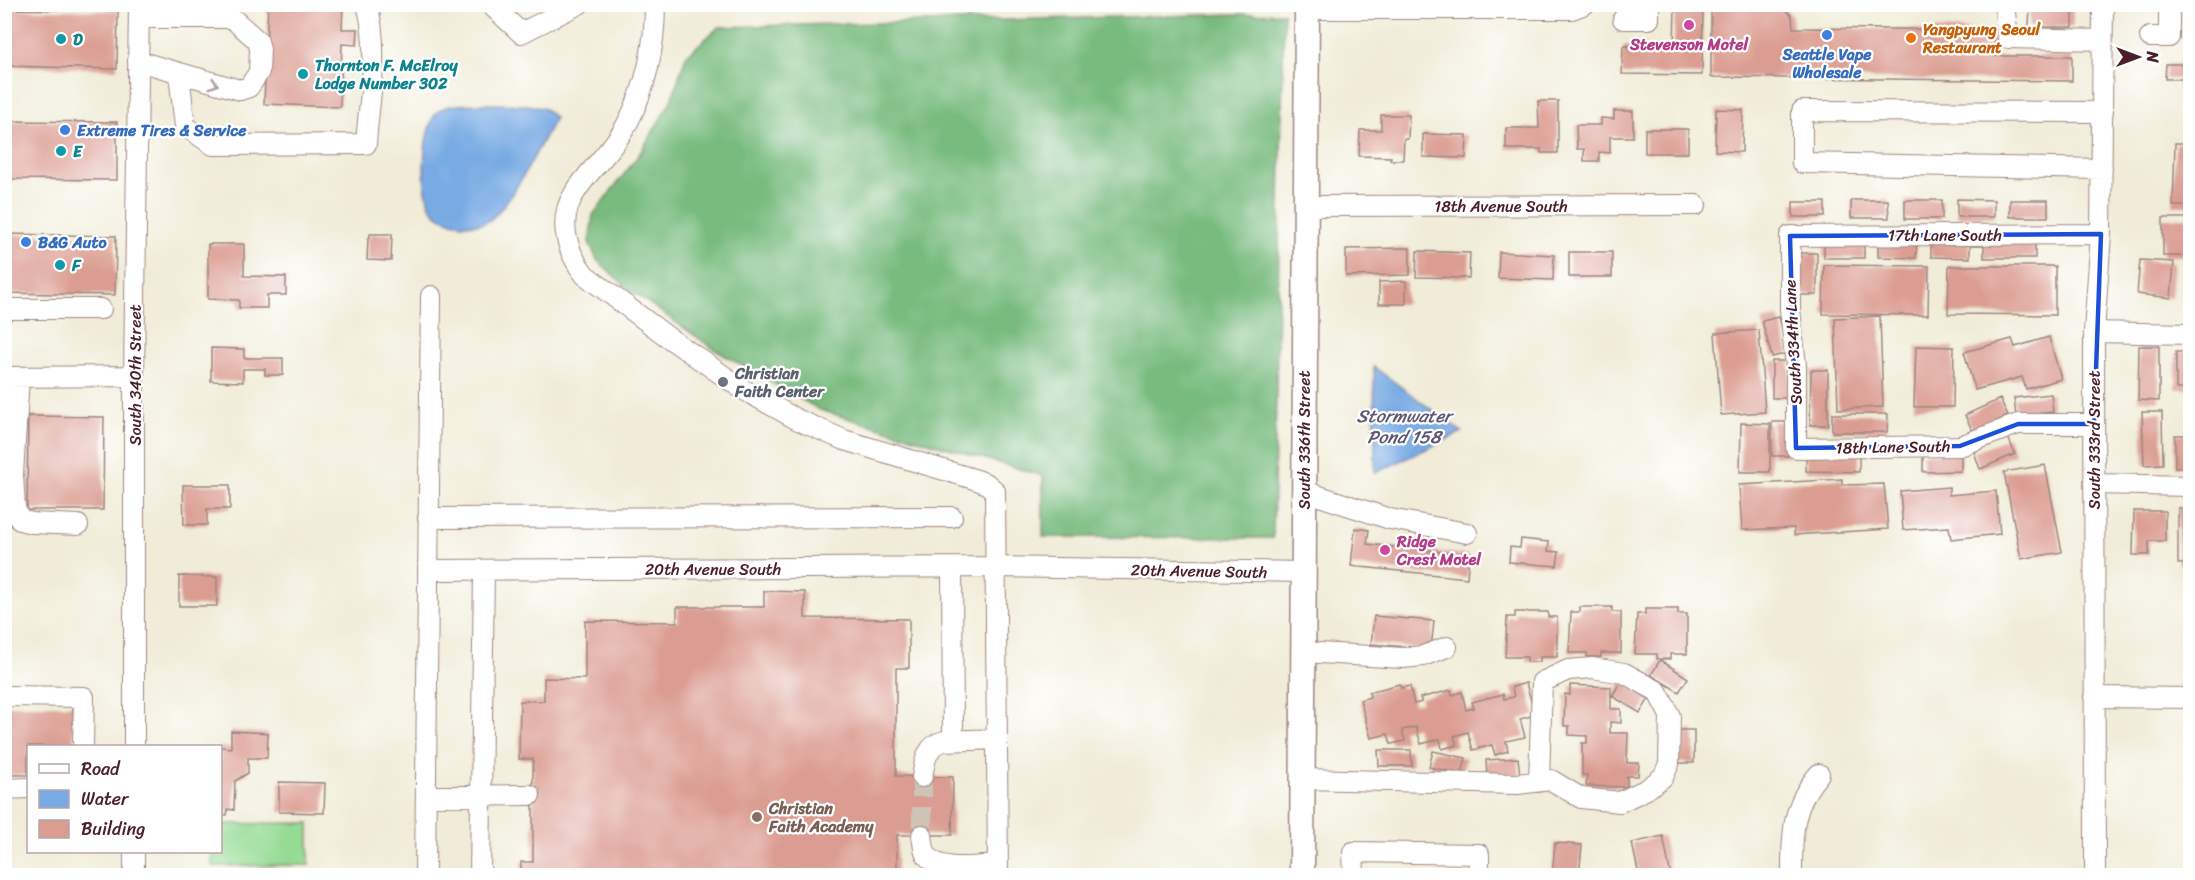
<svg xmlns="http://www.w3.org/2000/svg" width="2195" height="880" viewBox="0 0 2195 880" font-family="Sriracha,sans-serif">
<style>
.green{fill:#96db94;stroke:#707d60;stroke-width:1.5}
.forest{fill:#78bb7e;stroke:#616d54;stroke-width:1.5}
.water{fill:#78aae4;stroke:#616488;stroke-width:1.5}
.building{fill:#db9d91}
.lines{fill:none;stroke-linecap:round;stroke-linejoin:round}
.minor-tunnel{stroke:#cfc3b5;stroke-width:20;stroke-dasharray:20 10;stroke-linecap:butt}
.minor-casing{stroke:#9d8681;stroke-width:22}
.major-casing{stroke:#9d8681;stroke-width:27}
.minor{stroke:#fff;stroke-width:20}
.major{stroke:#fff;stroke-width:24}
.oneway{stroke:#ae9aa0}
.marked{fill:none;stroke:#1d4ed8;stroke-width:4.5;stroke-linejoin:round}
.hotel-dot{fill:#d1479c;stroke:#fff;stroke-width:2}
.shop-dot{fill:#3f7fe0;stroke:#fff;stroke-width:2}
.food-dot{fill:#e8710a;stroke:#fff;stroke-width:2}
.culture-dot{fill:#0f9aa8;stroke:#fff;stroke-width:2}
.worship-dot{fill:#6b7280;stroke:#fff;stroke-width:2}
.education-dot{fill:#8d6e63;stroke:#fff;stroke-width:2}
.labels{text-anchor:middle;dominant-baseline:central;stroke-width:4.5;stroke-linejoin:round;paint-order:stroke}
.food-label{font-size:16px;font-weight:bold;fill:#c56008;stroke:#fff;text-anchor:start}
.culture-label{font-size:16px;font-weight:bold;fill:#0d838f;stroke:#fff;text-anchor:start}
.hotel-label{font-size:16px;font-weight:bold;fill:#b23c85;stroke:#fff}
.shop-label{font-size:16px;font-weight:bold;fill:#366cbe;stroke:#fff;text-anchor:start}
.street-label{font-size:16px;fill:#4a1f2b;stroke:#fff}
.worship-label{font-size:16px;font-weight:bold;fill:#5b616d;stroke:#fff;text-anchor:start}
.education-label{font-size:16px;font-weight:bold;fill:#785e54;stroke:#fff;text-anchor:start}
.water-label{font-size:18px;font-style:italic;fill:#5c5775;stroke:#fff}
</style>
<rect width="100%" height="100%" fill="#fff"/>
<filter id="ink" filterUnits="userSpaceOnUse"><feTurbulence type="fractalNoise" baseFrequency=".0167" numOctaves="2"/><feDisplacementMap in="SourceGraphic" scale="12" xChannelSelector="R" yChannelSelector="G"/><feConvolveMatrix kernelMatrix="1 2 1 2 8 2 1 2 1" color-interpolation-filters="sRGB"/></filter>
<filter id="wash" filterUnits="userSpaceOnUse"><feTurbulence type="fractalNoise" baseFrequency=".008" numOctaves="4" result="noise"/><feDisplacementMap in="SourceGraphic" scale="24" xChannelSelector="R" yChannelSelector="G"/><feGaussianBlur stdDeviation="1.35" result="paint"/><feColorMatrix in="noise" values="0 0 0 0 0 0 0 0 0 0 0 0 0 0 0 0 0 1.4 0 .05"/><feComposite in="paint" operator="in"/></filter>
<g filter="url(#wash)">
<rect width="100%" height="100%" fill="#f0ecd7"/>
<!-- green -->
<path class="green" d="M309 823V865L212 866V852H220L221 824Z"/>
<!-- forest -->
<path class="forest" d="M1284 13 1273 538 1043 537V476L820 410 717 351 627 288 597 260 589 242 593 215 641 152 671 101 686 56 719 27Z"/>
<!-- water -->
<path class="water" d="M528 105 545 109 555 118C539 146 514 200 491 219 484 225 474 225 465 224 454 224 438 218 432 209 420 192 421 120 441 109 455 101 509 105 528 105Z
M1374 367 1462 432 1375 473Z"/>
<g id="blocks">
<!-- building -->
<path class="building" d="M268 4H343L342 29H358L357 45 342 44 340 107 264 104Z
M1675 4H1703L1702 75 1622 74 1623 46 1674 47Z
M1711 4H1774V7H1783L1792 16 1793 28 1994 30 1995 56H2072V81L1711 77Z
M2030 4H2073V27H2029Z
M2137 4H2164V11L2137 10Z
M4 9 118 11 117 69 4 66Z
M2185 59H2190V82H2184V79H2165L2166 64H2185Z
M1538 101H1558V153H1541V149H1506V128H1539Z
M1716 109 1743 110 1742 152 1715 151Z
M1614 111H1633V137H1610V153L1599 152V161H1584V149H1577L1576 125H1601V118L1614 119Z
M1381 115H1409L1408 139H1404L1403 160H1390L1391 157 1359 156 1360 130H1381Z
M4 121 117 122V180L4 179Z
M1645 129H1688V153H1645Z
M1423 134 1467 135 1466 158 1423 157Z
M2175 143H2190V206H2173Z
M1957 199 1994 200V217H1957Z
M1851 200H1888L1889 218H1851Z
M1905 200H1942V219H1905Z
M2010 200H2048V217H2010Z
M1793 202H1825V217H1793Z
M2163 218H2190V256H2163Z
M4 234 116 236 115 295 4 293Z
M370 234H392L391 261 367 260 368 238H370Z
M1931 237 1970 238V258L1931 257Z
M1824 238H1864V258H1824Z
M1984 238H2035V258H1984Z
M1878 239H1917L1916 258 1878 257Z
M208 244H244V276L286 277V295H267V308H239V300L208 299Z
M1410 248V275L1346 276V249Z
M1417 251 1470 253 1469 278 1416 277Z
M1499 252 1554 255 1553 280 1498 278Z
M1569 252H1612V277H1569Z
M1798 253H1817V295H1798Z
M2140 260 2174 262 2171 298 2137 294Z
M1824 265 1929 266 1928 315 1823 314Z
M1949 266H2055V315L1948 314Z
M1406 281V304H1379V282Z
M1880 316 1883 407 1838 409 1835 318Z
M1779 317 1789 353 1772 357 1762 321Z
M1759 330 1765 412 1721 415 1715 333Z
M2049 337 2061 379 2026 389 2022 377 1975 390 1964 352 2012 339 2015 347Z
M1916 346 1954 347 1953 407H1914Z
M2139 346H2159V401L2138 400Z
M211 348 244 349V358H283V375H265V369H243V382L211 381Z
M2176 352H2190V389H2176Z
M1772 361H1790V398H1772Z
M1811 370H1828V425H1810Z
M2051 394 2053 412 2016 416 2014 398Z
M2000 399 2008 416 1973 432 1965 415Z
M2142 412H2162L2163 464 2144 465Z
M1832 414H1888L1887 432H1832Z
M28 416 104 417 103 510H27Z
M1772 422H1789L1788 456H1772Z
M1741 423 1770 424V472H1740Z
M2175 435H2190V467H2175Z
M2008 437 2015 454 1980 469 1974 452Z
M1806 453H1859V472L1806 471Z
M1923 453H1961V471L1923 472Z
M2045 465 2062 552 2021 559 2004 472Z
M1842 479V485L1884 484 1888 529 1794 535V528L1742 530 1739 485Z
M183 485H230V509H207V525H184Z
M1949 487V495L1996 491 2000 534 1951 539 1949 527 1903 530 1900 491Z
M2178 508H2190V564H2178Z
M2134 511H2165V541H2149V555H2133Z
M1355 528 1369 530 1367 544 1469 555 1467 578 1351 566Z
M1521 539 1549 542 1548 551 1559 552 1557 566 1509 562 1510 547 1520 548Z
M179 576 217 577V606H179Z
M764 591 805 592V618L909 619V668H896V776L953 777 952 835H897V876H521V862H533V759H519L520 701H544V678L585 679V621L677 622V607H764Z
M1580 607H1612V612H1621V653H1601V657H1587V653H1569L1571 612H1580Z
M1645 609H1678V614H1687V654H1670V659H1657V654H1635L1637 614H1645Z
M1515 612H1548V617H1557V657H1540V662H1527V657H1505L1507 617H1515Z
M1374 616 1434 621 1431 649 1371 644Z
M1660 660 1688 678 1679 692 1651 675Z
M1621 681 1649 699 1640 713 1612 696Z
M1526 683 1535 715 1520 719 1525 737 1506 741 1508 751 1495 755 1492 745 1473 750 1468 732 1454 736 1457 745 1442 749 1440 739 1421 744 1416 727 1402 730 1405 741 1391 744 1388 734 1371 738 1360 700 1370 697 1369 692 1400 684 1401 688 1410 686 1414 704 1422 702 1420 698 1451 690 1452 695 1462 692 1466 710 1474 708 1472 702 1503 694 1504 699 1514 697 1512 687Z
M1570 685 1611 687V709H1621V723L1610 722V733H1628L1627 763H1639L1638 776H1627V787L1586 786 1587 775H1582V743H1587V736L1569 735V726H1564L1565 694 1570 695Z
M4 705H73L74 746H28V775H4Z
M1677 730H1694V763H1677Z
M231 731 268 733 267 758H248V773L235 781 234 810 228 809 227 815H220V747L231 748Z
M1378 750H1411L1412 766H1379Z
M1433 751 1466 758 1462 774 1429 767Z
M1518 758 1520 775 1487 777 1486 760Z
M279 782 325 783 324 813 279 812Z
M1663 836 1671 876H1639L1632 843Z
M1555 843 1582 845 1579 876H1552Z"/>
</g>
</g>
<g filter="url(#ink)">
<use href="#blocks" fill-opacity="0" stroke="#9d8681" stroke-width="1.5"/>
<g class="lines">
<!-- minor-tunnel -->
<path class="minor-tunnel" d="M922 777V835"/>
<defs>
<path id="minor" d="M490 4 521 33 579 4
M655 4C655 45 646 88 627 124 613 151 589 169 574 194 557 221 567 252 585 275L669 338 744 390 796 419 844 440 977 480 987 484 995 491 998 876
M2004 4 2008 38 2102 40
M1307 9H1572L1585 4
M1623 19H1649V4
M2150 37H2169V4
M138 61 240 90 249 87 259 72 260 49 258 41 232 18H139
M179 74 185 126 213 145 366 144C369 97 380 51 367 4
M2102 169 1802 163V111L2103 112
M1306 206 1696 205
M4 309H101
M2094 332 2190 334
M4 377 134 376
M19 377 13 474 15 508 20 520 32 523 78 525
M2094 424H2018L1960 446 1796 448V366L1790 309V236L2101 234
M2094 484 2190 486
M1304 491 1390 519 1467 533
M428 518 952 517
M952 568 953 740
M428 570 996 567 1304 572
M1303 652 1403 658 1423 656 1447 647
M4 696 84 697 83 746
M2094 697 2190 698
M134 746V376L139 4
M922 777C925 761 926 746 944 741L997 739
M1302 779 1517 784 1551 780 1581 798 1620 802 1647 789 1663 777 1669 764 1670 716 1657 691 1624 673 1592 668 1568 670 1542 682 1539 782
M4 789 28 788
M427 796 530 795
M922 835C923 841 923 848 926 854 937 873 978 866 998 865
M134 852V876
M425 876 431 296
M480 876 484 570
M1354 876 1353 852 1479 854V876
M1792 876C1792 835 1791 806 1819 774
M2095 876 2094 332 2101 234 2103 4"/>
<path id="major" d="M1302 876 1307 4"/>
</defs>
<!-- minor casing -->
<use href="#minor" class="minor-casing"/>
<!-- major casing -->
<use href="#major" class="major-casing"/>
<!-- minor -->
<use href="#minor" class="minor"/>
<!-- major -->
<use href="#major" class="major"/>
</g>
<!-- one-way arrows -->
<defs><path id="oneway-chevron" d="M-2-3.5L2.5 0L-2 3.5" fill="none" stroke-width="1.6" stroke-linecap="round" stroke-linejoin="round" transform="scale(1.5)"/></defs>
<use class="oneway" href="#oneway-chevron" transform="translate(214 84) rotate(16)"/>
</g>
<!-- marked area -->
<path class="marked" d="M2101 234 2094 424H2018L1960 446 1796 448 1790 236Z"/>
<!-- markers -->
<g class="hotel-dot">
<circle cx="1689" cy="25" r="6"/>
<circle cx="1385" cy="550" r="6"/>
</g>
<g class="shop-dot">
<circle cx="1827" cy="35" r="6"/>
<circle cx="65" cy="130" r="6"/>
<circle cx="26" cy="242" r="6"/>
</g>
<circle class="food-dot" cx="1911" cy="38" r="6"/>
<g class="culture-dot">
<circle cx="61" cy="39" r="6"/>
<circle cx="303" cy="74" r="6"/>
<circle cx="61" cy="151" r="6"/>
<circle cx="60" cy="265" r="6"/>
</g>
<circle class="worship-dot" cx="723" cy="382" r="6"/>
<circle class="education-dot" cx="757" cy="817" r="6"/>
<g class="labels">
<!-- food labels -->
<g class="food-label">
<text x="1923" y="29">Yangpyung Seoul<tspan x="1923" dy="18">Restaurant</tspan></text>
</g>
<!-- culture labels -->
<g class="culture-label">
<text x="73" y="39">D</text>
<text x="315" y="65">Thornton F. McElroy<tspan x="315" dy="18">Lodge Number 302</tspan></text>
<text x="73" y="151">E</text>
<text x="72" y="265">F</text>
</g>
<!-- hotel labels -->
<g class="hotel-label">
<text x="1689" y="44">Stevenson Motel</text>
<text x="1397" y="541" text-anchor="start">Ridge<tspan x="1397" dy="18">Crest Motel</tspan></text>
</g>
<!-- shop labels -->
<g class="shop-label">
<text x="1827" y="54" text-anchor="middle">Seattle Vape<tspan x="1827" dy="18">Wholesale</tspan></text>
<text x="77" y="130">Extreme Tires &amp; Service</text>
<text x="38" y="242">B&amp;G Auto</text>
</g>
<!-- street labels -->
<g class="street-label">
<text x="1501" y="206">18th Avenue South</text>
<text x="1945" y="235">17th Lane South</text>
<text transform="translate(1793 342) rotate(-93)">South 334th Lane</text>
<text transform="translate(135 375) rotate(-90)">South 340th Street</text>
<text transform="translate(1304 440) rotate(-90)">South 336th Street</text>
<text transform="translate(2094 440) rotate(-90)">South 333rd Street</text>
<text transform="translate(1893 447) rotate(-1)">18th Lane South</text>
<text x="713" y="569">20th Avenue South</text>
<text transform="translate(1199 571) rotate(1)">20th Avenue South</text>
</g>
<!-- worship labels -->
<g class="worship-label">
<text x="735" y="373">Christian<tspan x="735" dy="18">Faith Center</tspan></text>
</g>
<!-- education labels -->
<g class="education-label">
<text x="769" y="808">Christian<tspan x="769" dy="18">Faith Academy</tspan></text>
</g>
<!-- water labels -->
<g class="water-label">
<text x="1404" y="416">Stormwater<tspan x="1404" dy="21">Pond 158</tspan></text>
</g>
</g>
<!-- margin -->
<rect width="2195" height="880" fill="none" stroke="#fff" stroke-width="24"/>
<!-- legend -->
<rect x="27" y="745" width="195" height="108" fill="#ffffff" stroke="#b7a5aa" stroke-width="1.5"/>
<rect x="39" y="764" width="30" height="9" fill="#ffffff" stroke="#b7a5aa" stroke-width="1.5"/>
<text x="81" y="775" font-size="18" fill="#4a1f2b">Road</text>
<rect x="39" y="790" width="30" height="18" fill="#78aae4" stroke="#b7a5aa" stroke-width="1.5"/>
<text x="81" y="805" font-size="18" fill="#4a1f2b">Water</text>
<rect x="39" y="820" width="30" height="18" fill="#db9d91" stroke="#b7a5aa" stroke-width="1.5"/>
<text x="81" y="835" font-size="18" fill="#4a1f2b">Building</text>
<!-- north arrow -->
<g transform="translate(2138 57) rotate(90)" stroke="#ffffff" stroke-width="4.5" paint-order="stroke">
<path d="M0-4.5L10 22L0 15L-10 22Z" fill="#4a1f2b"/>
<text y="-9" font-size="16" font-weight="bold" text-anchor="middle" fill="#4a1f2b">N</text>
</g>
</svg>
